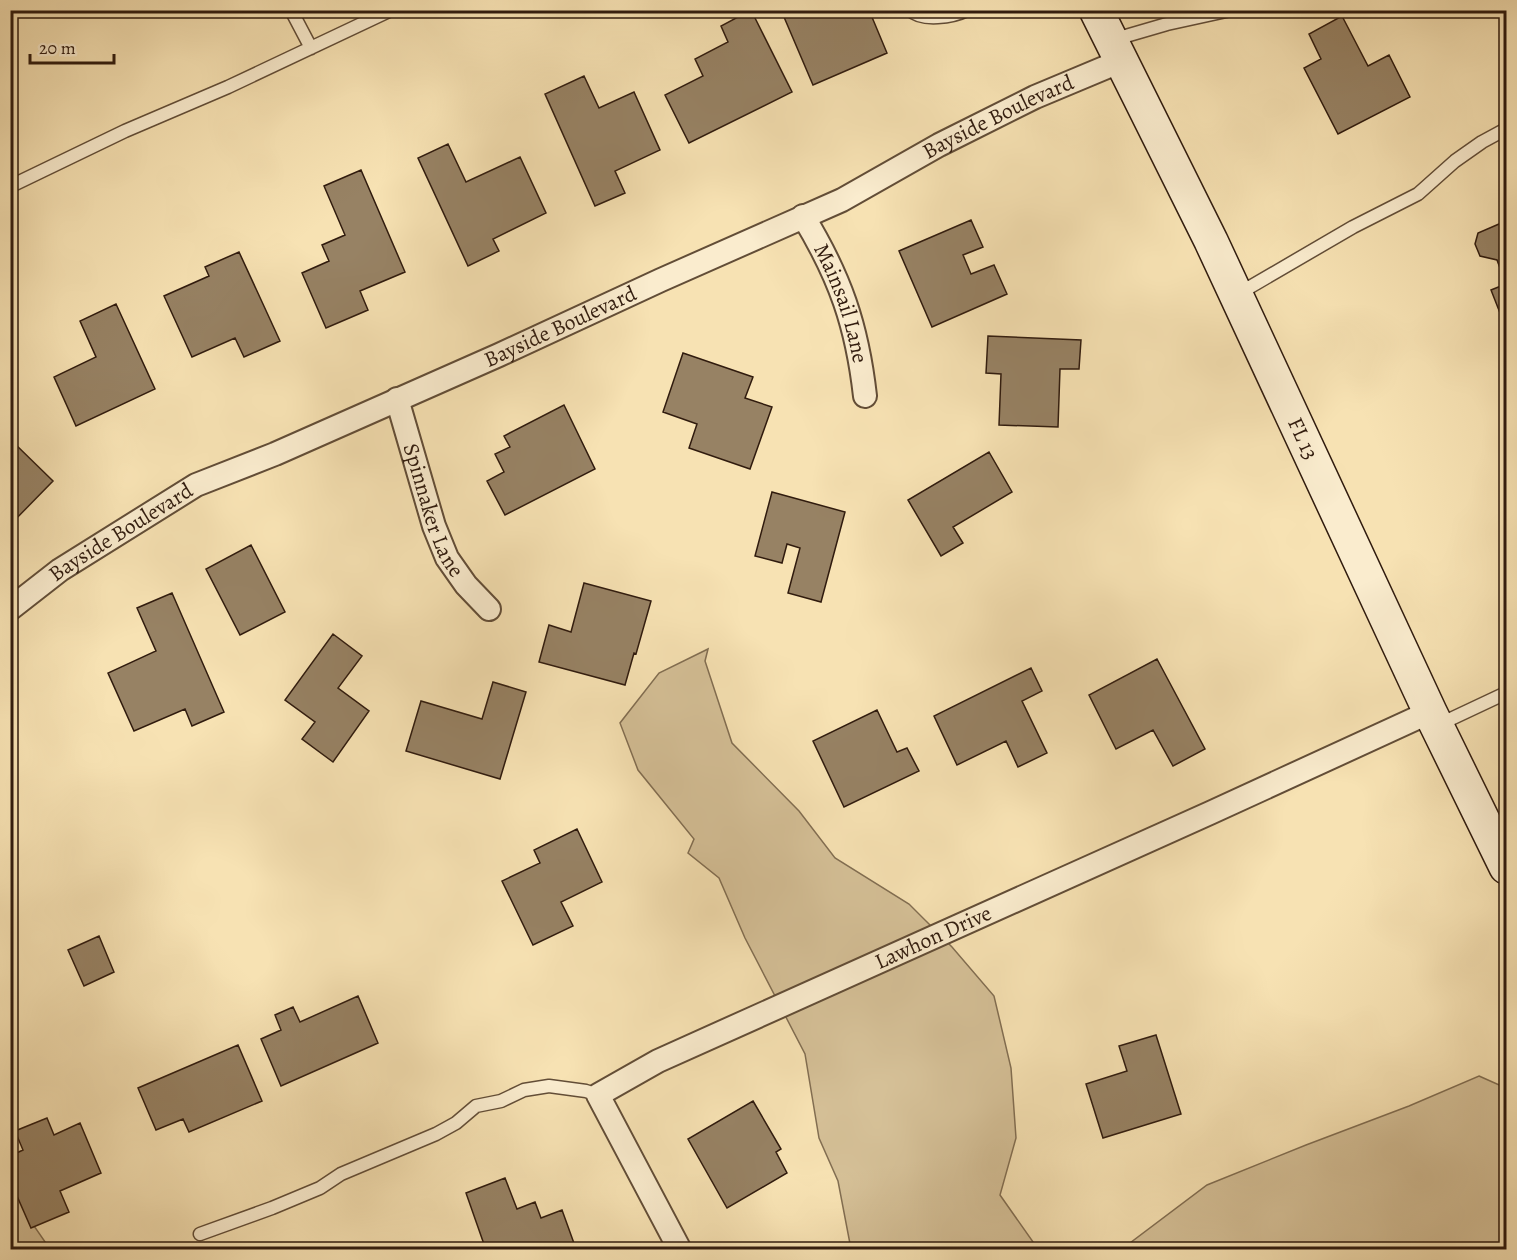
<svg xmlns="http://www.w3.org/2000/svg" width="1517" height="1260" viewBox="0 0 1517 1260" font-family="Alegreya,serif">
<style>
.green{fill:#d5c097;stroke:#826e52;stroke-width:1.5}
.building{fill:#978264;stroke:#301b0e;stroke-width:1.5}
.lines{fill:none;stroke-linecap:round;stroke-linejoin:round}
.service-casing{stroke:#624d37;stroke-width:15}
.minor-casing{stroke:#624d37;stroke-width:26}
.secondary-casing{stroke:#301b0e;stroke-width:36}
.service{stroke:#faecce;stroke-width:12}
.minor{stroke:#faecce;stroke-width:22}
.secondary{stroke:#faecce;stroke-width:33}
.labels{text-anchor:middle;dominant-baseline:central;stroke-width:6;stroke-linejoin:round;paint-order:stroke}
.street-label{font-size:22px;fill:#301b0e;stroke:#faecce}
</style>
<rect width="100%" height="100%" fill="#f7e2b3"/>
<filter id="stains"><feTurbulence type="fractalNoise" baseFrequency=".00333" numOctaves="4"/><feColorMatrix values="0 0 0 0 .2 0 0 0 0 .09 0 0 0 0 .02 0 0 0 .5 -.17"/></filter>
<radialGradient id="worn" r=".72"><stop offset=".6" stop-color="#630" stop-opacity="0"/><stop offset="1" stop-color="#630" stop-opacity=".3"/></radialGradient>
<!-- green -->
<path class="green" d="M708 649 705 661 732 743 799 811 835 858 909 904 952 947 994 996 1011 1068 1016 1138 1000 1195 1038 1249H851L838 1181 819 1138 805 1054 745 938 719 878 688 853 694 839 638 770 620 723 659 673Z
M1479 1076 1506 1088V1249H1122L1207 1185 1306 1145 1409 1106Z
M10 1174 34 1226 50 1249H11Z"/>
<!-- building -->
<path class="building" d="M751 10 792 92 689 143 665 95 703 76 695 59 728 42 721 26Z
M781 10H869L887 53 813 85Z
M1342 16 1368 66 1389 55 1410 97 1338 134 1304 68 1321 59 1309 34Z
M584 76 599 108 634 92 660 150 615 171 625 193 595 206 545 94Z
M448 144 466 182 520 157 546 213 493 239 499 251 468 266 418 158Z
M361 170 405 272 360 291 368 310 326 328 302 273 329 261 322 245 345 235 324 186Z
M971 220 983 247 963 255 971 274 994 265 1007 294 932 327 899 251Z
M1506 221V314L1505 315 1500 313 1491 290 1506 284 1497 260 1480 256 1475 244 1478 233Z
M239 252 280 341 244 357 235 338 192 357 164 296 209 276 205 267Z
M116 304 155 389 76 426 54 377 96 357 80 321Z
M988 336 1081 340 1079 369H1060L1058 427 999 425 1001 374 986 373Z
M683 353 753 377 745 398 772 407 750 469 689 448 697 424 663 412Z
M564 405 595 469 505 515 487 481 504 472 495 454 510 447 504 436Z
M13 442 53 481 10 525V444Z
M989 452 1012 492 953 527 963 543 941 556 908 500Z
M772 492 845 512 821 602 788 593 800 548 787 544 782 563 755 556Z
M251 545 285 612 240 635 206 569Z
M584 583 651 601 636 654 634 653 625 685 539 662 549 625 571 632Z
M172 593 224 712 192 726 185 709 134 731 108 673 156 651 137 608Z
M333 634 362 656 338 688 369 711 333 762 302 739 315 722 285 700Z
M1157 659 1205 749 1173 766 1153 730 1116 749 1089 695Z
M1031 668 1042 691 1022 701 1047 753 1018 767 1006 741 957 765 934 716Z
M493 682 526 692 500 779 406 751 421 701 482 719Z
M877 710 897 752 907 748 919 771 844 807 813 741Z
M577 829 602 882 561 902 573 926 533 945 502 881 540 863 534 850Z
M99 936 114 972 84 986 68 950Z
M358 996 378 1043 281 1086 261 1039 281 1030 275 1015 293 1007 300 1022Z
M1156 1035 1181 1114 1103 1138 1086 1084 1127 1071 1119 1046Z
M238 1045 262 1101 189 1132 183 1119 156 1130 138 1088Z
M753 1101 781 1149 776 1152 787 1173 727 1208 688 1139Z
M47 1118 54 1135 80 1123 101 1173 60 1191 69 1212 31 1228 10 1180V1156L23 1150 15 1131Z
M505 1178 517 1209 535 1202 541 1218 562 1210 575 1246 565 1250H486L466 1193Z"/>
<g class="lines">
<defs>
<path id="service" d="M291 10 311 48
M910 10C922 22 953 17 967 10
M1112 40 1167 24 1231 10
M13 185 125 131 228 87 391 10
M1238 294 1353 227 1418 194 1455 161 1482 142 1506 129
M1438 725 1506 693
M200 1234 272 1208 320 1188 341 1174 436 1134 456 1123 476 1106 501 1101 524 1090 549 1086 586 1091 598 1095"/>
<g id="minor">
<path id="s1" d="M803 216C840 277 857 325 865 396"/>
<path id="s2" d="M397 399 434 526 447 558 466 585 489 609"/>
<path id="s3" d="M10 609 60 570 196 485 275 454 499 355 661 280 842 200 939 145 1035 97 1121 61"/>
<path id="s4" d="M680 1250 598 1095 658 1061 1210 813 1430 712"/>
</g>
<g id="secondary">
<path id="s5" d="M1096 10 1211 241 1430 712 1506 867"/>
</g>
</defs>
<!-- service casing -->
<use href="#service" class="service-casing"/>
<!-- minor casing -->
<use href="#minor" class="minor-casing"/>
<!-- secondary casing -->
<use href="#secondary" class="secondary-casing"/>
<!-- service -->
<use href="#service" class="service"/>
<!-- minor -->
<use href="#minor" class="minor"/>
<!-- secondary -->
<use href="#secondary" class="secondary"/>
</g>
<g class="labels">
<!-- street labels -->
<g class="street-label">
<text stroke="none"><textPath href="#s3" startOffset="1107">Bayside Boulevard</textPath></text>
<text stroke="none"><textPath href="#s1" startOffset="96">Mainsail Lane</textPath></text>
<text stroke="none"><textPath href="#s3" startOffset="621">Bayside Boulevard</textPath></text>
<text stroke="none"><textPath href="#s5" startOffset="476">FL 13</textPath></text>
<text stroke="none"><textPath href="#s2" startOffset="117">Spinnaker Lane</textPath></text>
<text stroke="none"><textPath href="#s3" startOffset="135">Bayside Boulevard</textPath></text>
<text stroke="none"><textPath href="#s4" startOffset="546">Lawhon Drive</textPath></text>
</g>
</g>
<!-- margin -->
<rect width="1517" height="1260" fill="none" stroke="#f7e2b3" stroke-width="36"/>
<rect x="12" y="12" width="1493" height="1236" fill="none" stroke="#301b0e" stroke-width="3"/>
<rect x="18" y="18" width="1481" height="1224" fill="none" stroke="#301b0e" stroke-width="1.5"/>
<!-- scale -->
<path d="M30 54v9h84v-9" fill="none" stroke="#301b0e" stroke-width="3"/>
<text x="39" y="54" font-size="18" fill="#301b0e" stroke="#faecce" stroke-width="4.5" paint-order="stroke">20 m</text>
<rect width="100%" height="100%" filter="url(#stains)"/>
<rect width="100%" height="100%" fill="url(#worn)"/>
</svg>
